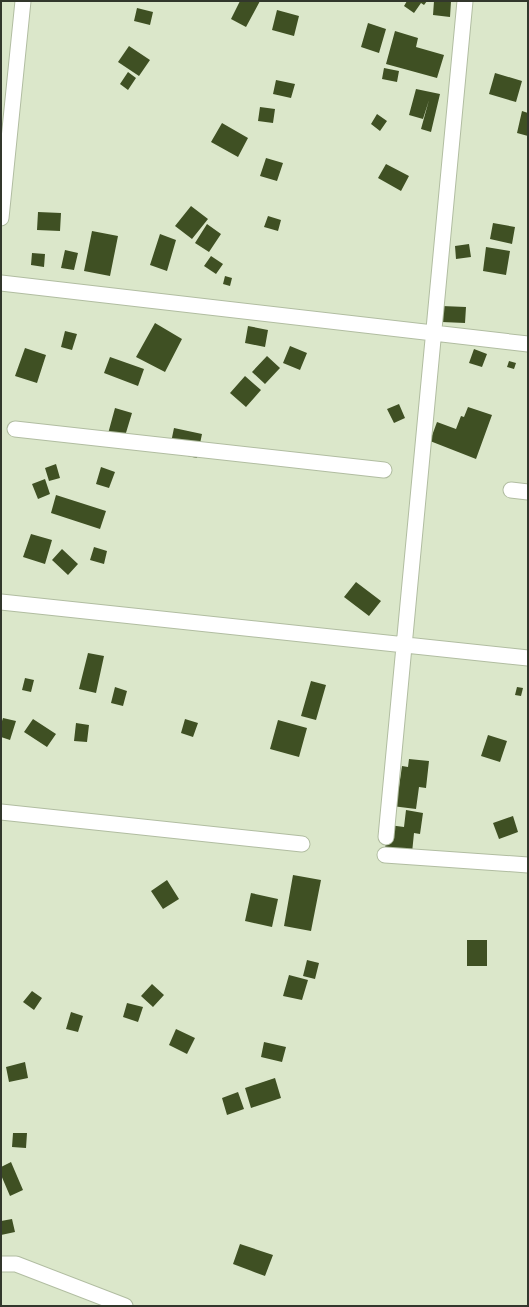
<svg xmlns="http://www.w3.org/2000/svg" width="529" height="1307" viewBox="0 0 529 1307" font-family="Arial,sans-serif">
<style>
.building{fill:#3f5023}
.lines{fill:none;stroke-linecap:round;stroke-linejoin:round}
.minor-casing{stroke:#b1bda1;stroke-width:17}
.minor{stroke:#fff;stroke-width:15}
</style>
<rect width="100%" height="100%" fill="#dbe7ca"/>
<!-- building -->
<path class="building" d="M240 1H260L246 27 231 19Z
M407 1H427L424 5 421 3 414 13 404 6Z
M434 1H451L450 17 433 15Z
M137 8 153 12 150 25 134 21Z
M277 10 299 16 294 36 272 30Z
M368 23 386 29 379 53 361 47Z
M395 31 418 38 416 47 444 55 437 78 386 64Z
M129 46 150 60 139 76 118 62Z
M384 68 399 71 397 82 382 79Z
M128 72 136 78 128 90 120 84Z
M495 73 522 81 516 102 489 94Z
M276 80 295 84 291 98 273 94Z
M416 89 440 94 431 132 421 129 429 100 423 119 409 115Z
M260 107 275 109 273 123 258 121Z
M522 111 528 113V136L517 133Z
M377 114 387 121 380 131 371 124Z
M222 123 248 138 238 157 211 142Z
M266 158 283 163 277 181 260 176Z
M386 164 409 176 401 191 378 178Z
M191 206 208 219 192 239 175 226Z
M38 212 61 213 60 231 37 230Z
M268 216 281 220 278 231 264 227Z
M493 223 515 227 512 244 490 239Z
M207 224 221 234 209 252 195 243Z
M92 231 118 236 110 276 84 271Z
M160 234 176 240 167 271 150 265Z
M469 244 471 257 456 259 455 246Z
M486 247 510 251 506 275 483 271Z
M65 250 78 253 74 270 61 268Z
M32 253 45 254 44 267 31 265Z
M211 256 223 264 216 274 204 266Z
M225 276 232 278 230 286 223 284Z
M442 306 466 307 465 323 442 322Z
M155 323 182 339 165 372 136 357Z
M248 326 268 330 265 347 245 343Z
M65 331 77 334 72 350 61 347Z
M290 346 307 353 300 370 283 363Z
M25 348 46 355 37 383 15 376Z
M474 349 487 354 482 367 469 363Z
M267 356 280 368 265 384 252 372Z
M110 357 144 369 138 386 104 373Z
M509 361 516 363 514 369 507 367Z
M245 376 261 390 246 407 230 393Z
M399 404 405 418 394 423 387 409Z
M468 407 492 415 476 459 430 441 437 422 456 429 461 416 464 417Z
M115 408 132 413 122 446 106 441Z
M174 428 202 434 197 458 169 452Z
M56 464 60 478 49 481 45 468Z
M101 467 115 472 109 488 96 484Z
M45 479 50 494 38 499 32 484Z
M56 495 106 511 100 529 51 513Z
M31 534 52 540 45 564 23 557Z
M94 547 107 551 104 564 90 560Z
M62 549 78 564 68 575 52 560Z
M356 582 381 601 369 616 344 597Z
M88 653 104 656 96 693 79 689Z
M25 678 34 680 31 692 22 690Z
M311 681 326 685 316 720 301 716Z
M115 687 127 691 123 706 111 703Z
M517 687 523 688 521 696 515 695Z
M3 718 16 721 10 740 1 737V724Z
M33 719 56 734 47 747 24 732Z
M185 719 198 723 193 737 181 733Z
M278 720 307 728 299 757 270 749Z
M76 723 89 725 87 742 74 741Z
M488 735 507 741 500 762 481 756Z
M409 759 429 761 426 788 419 787 416 809 392 806 395 786 399 787 402 766 408 767Z
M406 810 423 813 420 834 414 833 412 853 385 848 389 825 404 827Z
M513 816 518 832 499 839 493 823Z
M293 875 321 880 311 931 284 926Z
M167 880 179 899 163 909 151 891Z
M251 893 278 899 272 927 245 921Z
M467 940H487V966H467Z
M307 960 319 963 315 979 303 976Z
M289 975 308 980 302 1000 283 996Z
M152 984 164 995 153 1007 141 996Z
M32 991 42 998 34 1010 23 1002Z
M127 1003 143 1007 138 1022 123 1017Z
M71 1012 83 1016 78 1032 66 1029Z
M176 1029 195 1038 187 1054 169 1045Z
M264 1042 286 1047 282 1062 261 1057Z
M25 1062 28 1078 9 1082 6 1067Z
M275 1078 281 1098 251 1108 245 1088Z
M238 1092 244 1109 227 1115 222 1098Z
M13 1133H27L26 1148 12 1147Z
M11 1162 23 1190 10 1196 1 1175V1167Z
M12 1219 15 1232 1 1235V1221Z
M240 1244 273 1255 265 1276 233 1264Z"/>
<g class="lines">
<defs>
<path id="minor" d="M1 218 23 1
M1 283 528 344
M15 429 384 470
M511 490 528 492
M1 602 528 658
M1 812 302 844
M386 837 465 1
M385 855 528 865
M1 1264H16L125 1306"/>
</defs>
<!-- minor casing -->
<use href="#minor" class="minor-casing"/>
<!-- minor -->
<use href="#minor" class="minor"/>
</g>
<!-- border -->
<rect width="529" height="1307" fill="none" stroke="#32372c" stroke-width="4"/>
</svg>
